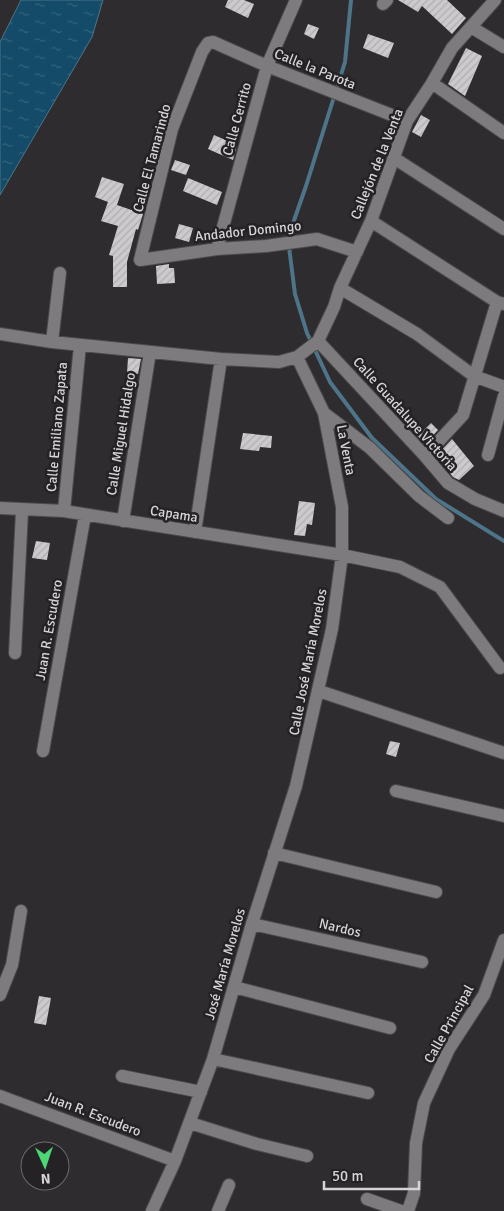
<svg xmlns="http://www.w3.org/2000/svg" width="504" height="1211" viewBox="0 0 504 1211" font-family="Signika,sans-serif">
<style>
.water{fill:url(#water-ripples);stroke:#4e7489}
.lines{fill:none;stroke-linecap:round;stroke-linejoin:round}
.stream{stroke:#4e7489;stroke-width:4}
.building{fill:url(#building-hatch)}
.minor-casing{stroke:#4c4a4c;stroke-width:14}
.minor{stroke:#7d7b7e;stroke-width:12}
.labels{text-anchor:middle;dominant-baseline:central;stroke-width:5;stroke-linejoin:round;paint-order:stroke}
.street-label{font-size:14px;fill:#d6d4d6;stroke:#242225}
</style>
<defs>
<pattern id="water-ripples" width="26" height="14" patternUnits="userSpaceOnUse" patternTransform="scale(1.25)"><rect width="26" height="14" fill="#134b68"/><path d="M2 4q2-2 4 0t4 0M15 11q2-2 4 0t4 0" fill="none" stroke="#35647d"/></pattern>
<pattern id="building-hatch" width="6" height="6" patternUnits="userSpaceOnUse" patternTransform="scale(1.25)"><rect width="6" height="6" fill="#cdcace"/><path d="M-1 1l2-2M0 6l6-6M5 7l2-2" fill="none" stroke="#b1aeb2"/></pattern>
</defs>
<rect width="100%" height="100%" fill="#2e2c2f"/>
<!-- water -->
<path class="water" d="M21 0H103L92 37 0 195V42Z"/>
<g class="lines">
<!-- stream -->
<path class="stream" d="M351 0 345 62 306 186 290 232 289 247 295 294 307 333 330 382 372 438 436 499 504 541"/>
</g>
<!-- building -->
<path class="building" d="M228 0H244L254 4 248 18 225 7Z
M398 0H447L466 18 452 34 422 6 418 12Z
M308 24 319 28 314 39 304 34Z
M368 34 394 43 388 58 363 48Z
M466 48 482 56 465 96 448 84Z
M421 115 430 120 421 137 412 132Z
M214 135 237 145 233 160 208 149Z
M175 160 190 165 186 175 171 170Z
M102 177 124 184 117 205 143 214 138 230 136 229 127 262V287H113V256L109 255 118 226 101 221 108 202 95 197Z
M188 178 222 192 217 205 183 191Z
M179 224 193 228 189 242 175 238Z
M169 264V268H174L175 283 157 284 156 266Z
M128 358 141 359 138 374 127 373Z
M431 423 438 430 425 444 418 436Z
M243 433 272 436 271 448 260 447 259 451 240 449Z
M452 439 474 466 459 480 453 477 436 456Z
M299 501 315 503 312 525 307 524 305 536 294 535Z
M36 541 50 543 47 560 32 558Z
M390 741 400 743 396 757 386 754Z
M39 996 51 998 46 1025 34 1023Z"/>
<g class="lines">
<defs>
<path id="minor" d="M383 4 387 0
M471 27 504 47
M432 83 504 133
M394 158 504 229
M371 221 497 302 504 304
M217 249 267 66 296 0
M357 252 317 239 266 246 217 249 140 260 172 129 202 52 208 43 213 42 267 66 407 121
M340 288 417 334 474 376 504 387
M0 334 52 342 221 359 279 362 297 357 318 341 334 307 340 288 371 221 407 121 432 83 452 48 495 0
M318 341 425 456 448 483 475 499 504 511
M52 342 60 273
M324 413 370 448 419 496 448 518
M488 455 504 396
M425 456 463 415 497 302
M0 508 64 511 342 555 400 567 440 587 500 668
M64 511 80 345
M123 521 150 352
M195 532 221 359
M15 653 22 511
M319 691 504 753
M43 751 85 515
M396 791 504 816
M274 853 436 892
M252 924 422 962
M234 987 390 1028
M0 995 12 965 21 911
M213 1059 368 1093
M122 1076 201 1092
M0 1096 175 1161
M190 1123 257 1144 307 1156
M367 1199 401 1211
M152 1211 175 1161 213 1059 252 924 296 786 332 629 342 555V507L324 413 297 357
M218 1211 229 1185
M408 1211 414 1193 416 1143 424 1103 449 1049 484 995 504 940"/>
</defs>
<!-- minor casing -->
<use href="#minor" class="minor-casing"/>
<!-- minor -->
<use href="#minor" class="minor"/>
</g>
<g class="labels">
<!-- street labels -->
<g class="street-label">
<text transform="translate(315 69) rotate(22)">Calle la Parota</text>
<text transform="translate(237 119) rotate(-75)">Calle Cerrito</text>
<text transform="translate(152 158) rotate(-75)">Calle El Tamarindo</text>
<text transform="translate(377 164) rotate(-68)">Callejón de la Venta</text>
<text transform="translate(248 231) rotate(-6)">Andador Domingo</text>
<text transform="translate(405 414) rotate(48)">Calle Guadalupe Victoria</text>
<text transform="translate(57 427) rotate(-85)">Calle Emiliano Zapata</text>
<text transform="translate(121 434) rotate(-81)">Calle Miguel Hidalgo</text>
<text transform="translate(346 450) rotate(79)">La Venta</text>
<text transform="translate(174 514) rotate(9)">Capama</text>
<text transform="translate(49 630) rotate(-80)">Juan R. Escudero</text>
<text transform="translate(308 662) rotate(-79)">Calle José María Morelos</text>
<text transform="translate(340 928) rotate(13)">Nardos</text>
<text transform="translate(225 964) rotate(-74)">José María Morelos</text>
<text transform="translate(449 1024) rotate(-61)">Calle Principal</text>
<text transform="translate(93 1114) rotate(21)">Juan R. Escudero</text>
</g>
</g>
<!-- north arrow -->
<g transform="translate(45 1166) rotate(177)"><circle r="24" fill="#242225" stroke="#6b696c"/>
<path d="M0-4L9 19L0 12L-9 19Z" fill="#4dd676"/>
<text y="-8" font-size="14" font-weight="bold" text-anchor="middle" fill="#d6d4d6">N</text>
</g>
<!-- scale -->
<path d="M324 1181v8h95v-8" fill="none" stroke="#d6d4d6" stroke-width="2.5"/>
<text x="332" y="1181" font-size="15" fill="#d6d4d6" stroke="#242225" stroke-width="4" paint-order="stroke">50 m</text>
</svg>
